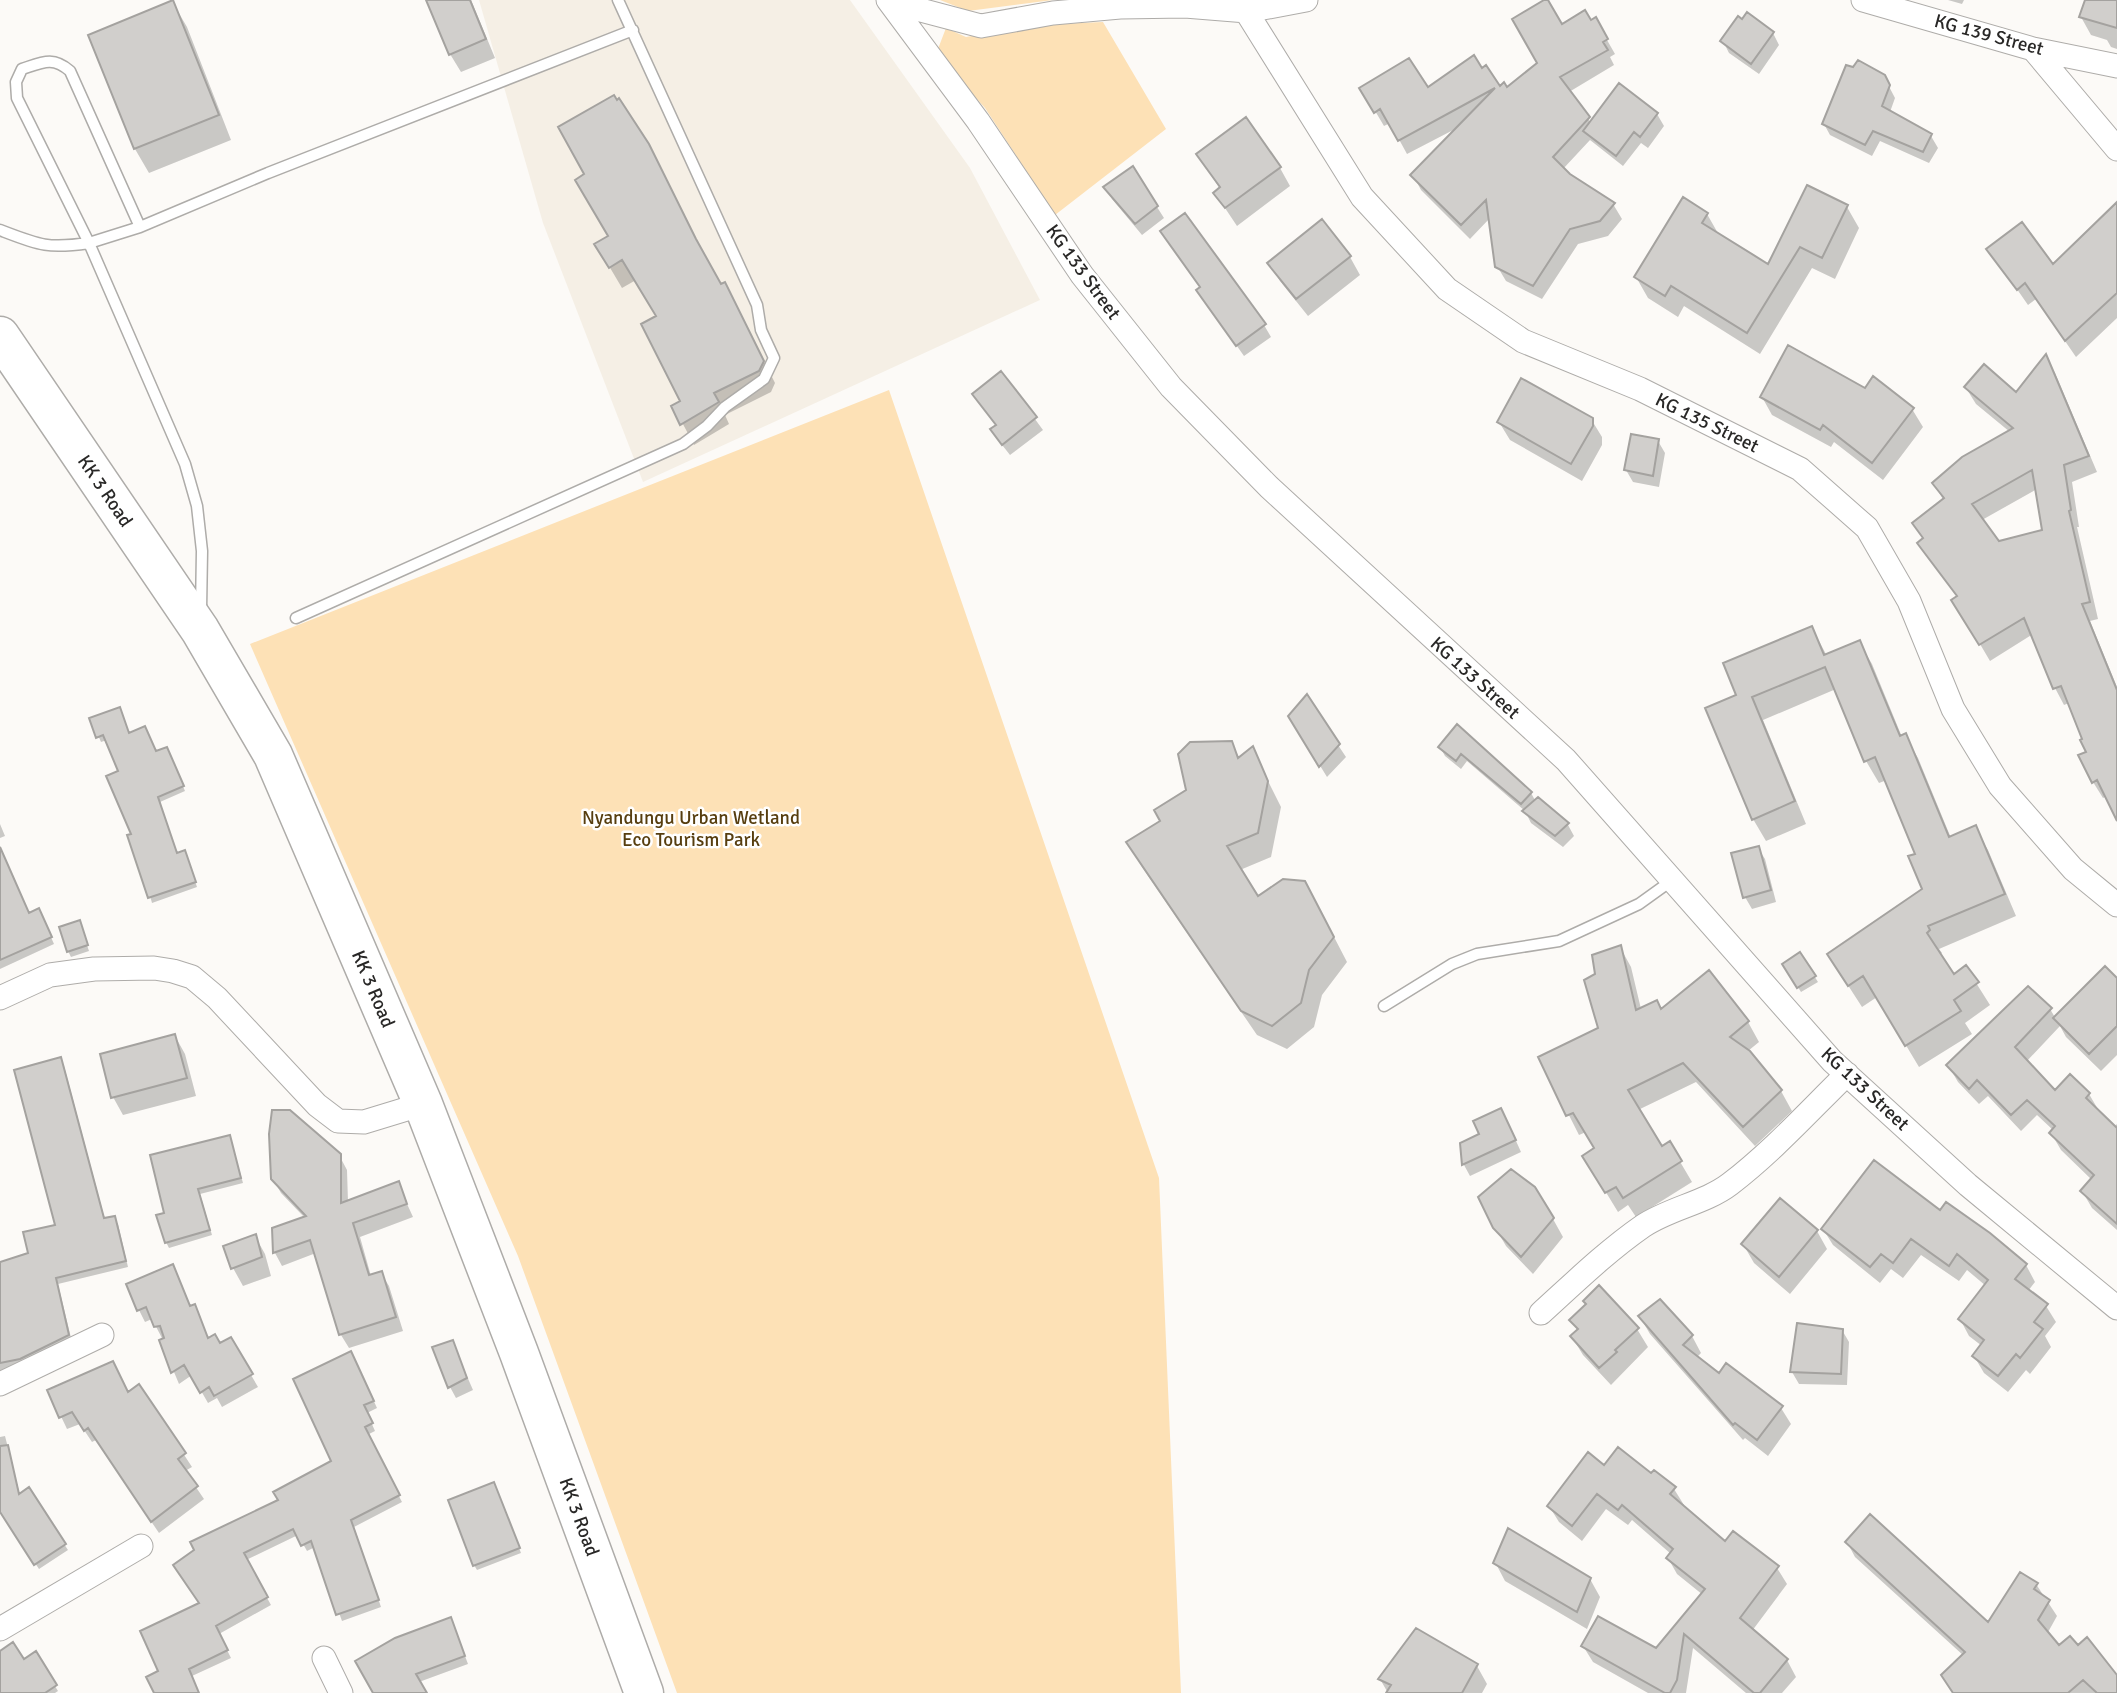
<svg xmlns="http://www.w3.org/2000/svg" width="2117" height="1693" viewBox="0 0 2117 1693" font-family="Signika,sans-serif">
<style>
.built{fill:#f5efe5}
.green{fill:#fde1b6}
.shadow{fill:#0003;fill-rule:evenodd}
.building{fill:#d1cfcc;stroke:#a4a29f;stroke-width:2;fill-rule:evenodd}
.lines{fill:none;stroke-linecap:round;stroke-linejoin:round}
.lane-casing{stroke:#aeaca9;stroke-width:13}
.street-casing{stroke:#aeaca9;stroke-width:25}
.highway-casing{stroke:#aeaca9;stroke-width:41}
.lane{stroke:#fff;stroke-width:10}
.street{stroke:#fff;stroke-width:23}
.highway{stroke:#fff;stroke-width:38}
.labels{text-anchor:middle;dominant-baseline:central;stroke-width:5;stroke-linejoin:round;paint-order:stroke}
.street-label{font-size:19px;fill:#292827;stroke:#fff}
.park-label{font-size:19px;fill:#573e0f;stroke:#fff}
</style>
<rect width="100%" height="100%" fill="#fcfaf7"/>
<!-- built -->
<path class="built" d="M479 0H850L970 168 1040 300 643 482 543 223Z"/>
<!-- green -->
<path class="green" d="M940 0H1053L968 11Z
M1103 22 1166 129 1055 215 985 108 936 54 946 28 966 37 1036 25Z
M889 390 1159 1178 1181 1693H677L518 1256 250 644Z"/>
<!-- shadow -->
<path class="shadow" d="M427 0H471L495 58 461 72 450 54Z
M1948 0H1964L1962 4Z
M2087 0H2117V49L2111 47 2107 40 2091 35 2081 17Z
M173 3 187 27 231 140 149 173 135 149 90 36Z
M1595 19 1615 54 1610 57 1614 65 1569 92 1591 123 1620 86 1657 114 1664 126 1648 148 1641 143 1623 166 1590 140 1563 169 1613 204 1622 219 1608 236 1578 244 1542 299 1506 281 1497 266 1490 218 1470 239 1421 190 1413 175 1459 127 1407 154 1390 123 1384 126 1362 89 1427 90 1482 70 1500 88 1507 89 1540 64 1562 26 1590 22Z
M1773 33 1779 45 1759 74 1729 53 1723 41Z
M1884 77 1895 98 1890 112 1931 136 1938 148 1929 163 1880 141 1872 156 1830 135 1824 124Z
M648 145 707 263 720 286 736 305 775 383 771 392 725 415 729 424 694 445 674 407 682 402 658 317 636 280 622 288 596 244 610 236Z
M1198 155 1280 168 1290 186 1237 226 1215 193 1220 189Z
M1106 188 1157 207 1164 218 1142 235 1112 199Z
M1847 207 1859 228 1835 279 1812 268 1760 354 1684 306 1678 317 1648 298 1636 277 1707 214 1719 235 1769 266Z
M2117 207V318L2076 357 2036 299 2028 305 1989 249 2052 266Z
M1350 257 1360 275 1308 316 1280 281 1270 263Z
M1198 291 1264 325 1271 337 1244 356Z
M2046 357 2055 373 2097 472 2072 482 2079 527H2077L2098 619 2090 621 2117 687V811L2107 796 2103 798 2093 782 2088 752 2069 703 2064 705 2055 688 2033 634 1990 661 1954 600 1958 598 1919 543 1924 540 1914 523 1944 501 1934 484 2010 432 1976 404 1966 388 2016 394ZM2037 489 2044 532 1999 543 1982 520Z
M1001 373 1043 430 1010 455 999 441 996 426 974 394Z
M1865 390 1912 409 1923 427 1883 480 1834 442 1831 447 1772 415 1762 397Z
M1591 419 1602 437V445L1582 481 1510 440 1499 422Z
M1658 441 1665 453 1659 487 1633 482 1626 470Z
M1812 628 1827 656 1859 642 1872 664 1902 737 1905 736 1918 758 1951 838 1975 828 1988 850 2016 916 1939 949 1942 953 1939 955 1954 976 1966 967 1990 1005 1965 1023 1972 1034 1919 1067 1877 997 1862 1007 1842 976 1924 890 1917 854 1887 780 1879 783 1866 761 1836 689 1763 720 1806 824 1766 841 1753 819 1738 696Z
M1306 697 1346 757 1327 777 1297 728Z
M91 719 130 735 156 753 169 754 185 791 160 802 177 854 185 852 197 887 152 903 133 835 120 772 107 740 101 742Z
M1457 727 1531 793 1536 802 1538 800 1568 825 1574 836 1563 847 1531 823 1525 811 1467 761 1461 769 1445 756 1440 747Z
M1231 742 1240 759 1252 749 1281 807 1271 857 1240 870 1257 898 1319 908 1347 962 1322 995 1314 1027 1287 1049 1257 1035 1142 867 1128 843 1162 822Z
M0 824 5 836 0 838Z
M1758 848 1765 859 1776 902 1752 909 1745 897Z
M0 882 29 915 42 917 54 944 0 969Z
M79 922 89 951 71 957 68 951Z
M1620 947 1631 967 1641 1009 1661 1011 1708 973 1748 1022 1759 1042 1748 1051 1781 1091 1792 1111 1755 1146 1696 1082 1638 1110 1661 1148 1669 1143 1692 1182 1636 1217 1628 1205 1618 1212 1596 1176V1149L1586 1132 1579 1135 1540 1058 1600 1029 1597 975Z
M1800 954 1818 982 1801 992 1784 965Z
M2117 980V1055L2101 1071 2066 1037 2060 1026 2026 1062 2055 1093 2070 1077 2089 1094 2099 1111 2114 1127 2117 1124V1230L2092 1208 2082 1191 2092 1180 2061 1150 2051 1133 2053 1130 2037 1115 2021 1131 1988 1096 1979 1104 1958 1082 1948 1065 2050 1009 2056 1019Z
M175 1036 185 1054 196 1096 123 1115 113 1097Z
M60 1059 64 1066 105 1220 114 1218 118 1224 128 1267 58 1284 72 1342 0 1375V1264L30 1254 57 1226Z
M1507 1121 1521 1152 1470 1176 1464 1165 1462 1144Z
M230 1137 243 1183 200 1194 212 1235 169 1248 166 1242V1214Z
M339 1155 347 1170 348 1202 398 1184 413 1217 360 1237 371 1276 381 1273 389 1286 403 1331 349 1348 341 1335 316 1253 282 1266 275 1253 274 1229 305 1218 281 1193 273 1179Z
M1940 1213 2026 1265 2035 1282 2028 1291 2046 1306 2056 1322 2045 1336 2051 1347 2030 1374 2026 1370 2008 1392 1984 1373 1974 1356 1982 1346 1969 1336 1960 1319 1986 1286 1967 1270 1959 1281 1921 1255 1903 1278 1891 1269 1880 1283 1833 1245 1823 1229Z
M1553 1219 1563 1237 1533 1274 1506 1246 1495 1227Z
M1817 1231 1827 1249 1790 1294 1754 1263 1743 1244Z
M255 1236 265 1254 271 1276 243 1286 233 1268Z
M172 1266 191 1307H194L200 1318 209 1340 220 1345 230 1339 258 1387 222 1407 217 1398 208 1403 192 1375 179 1384 161 1341 163 1340 152 1319 145 1322 139 1310Z
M1640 1317 1692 1336 1701 1353 1696 1358 1719 1375 1781 1408 1791 1424 1768 1456 1745 1438 1743 1440 1650 1334Z
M1571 1320 1637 1329 1648 1347 1611 1385 1583 1355 1572 1337 1578 1331Z
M1842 1330 1849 1342 1847 1385 1799 1384 1792 1372Z
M452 1342 473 1390 456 1398 450 1387Z
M355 1360 377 1408 367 1413 375 1431 367 1435 402 1502 354 1527 381 1607 342 1621 315 1547 307 1551 298 1535 246 1560 271 1605 219 1634 231 1658 192 1676 199 1693H168L201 1604 280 1500 334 1462Z
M139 1386 192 1467 185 1471 204 1499 159 1533 96 1440 92 1442 80 1424 67 1429 49 1391 128 1394Z
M5 1436 20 1495 28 1490 68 1550 39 1569 0 1510V1437Z
M1605 1468 1652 1476 1674 1489 1684 1505 1682 1506 1726 1544 1777 1568 1787 1584 1752 1631 1787 1660 1796 1677 1782 1693H1746L1693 1648 1686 1693H1648L1593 1662 1583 1646 1656 1651 1703 1595 1677 1574 1668 1558 1671 1554 1632 1520 1628 1525 1606 1509 1582 1541 1559 1522 1549 1506Z
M496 1489 521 1553 477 1570 474 1565Z
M1847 1542 1989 1625 2036 1584 2057 1616 2047 1634 2058 1648 2077 1647 2117 1677V1693H1953L1964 1656 1855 1557Z
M1495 1562 1590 1579 1600 1597 1587 1629 1505 1581Z
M451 1619 468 1664 419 1682 425 1693H375Z
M0 1653 24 1661 35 1654 58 1691 55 1693H0Z
M1477 1666 1487 1684 1482 1693H1388L1380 1679Z"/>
<!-- building -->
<path class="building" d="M173 0 219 115 134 149 88 35Z
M426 0H470L486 39 449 55Z
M1544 0H1548L1562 24 1585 10 1591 20 1596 17 1608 39 1603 42 1608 50 1560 77 1590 117 1553 157 1570 174 1615 203 1600 221 1570 229 1533 286 1495 267 1486 200 1461 225 1410 175 1495 88 1398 141 1380 109 1374 113 1359 88 1409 58 1428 87 1474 55 1482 68 1486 65 1500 86 1504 82 1507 87 1537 63 1512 19Z
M2085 0H2117V28L2079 17Z
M1747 12 1774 32 1751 64 1720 41 1738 16 1742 19Z
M1858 60 1885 75 1890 85 1882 106 1932 134 1923 152 1873 131 1865 145 1822 124 1846 65 1853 67Z
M1619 83 1658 113 1640 137 1634 132 1616 156 1583 131Z
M614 95 617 100 619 98 649 144 696 239 721 284 725 282 764 361 759 371 714 393 719 402 680 425 671 406 680 401 641 324 656 316 622 260 609 268 594 244 608 236 575 180 584 174 558 127Z
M1246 117 1281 167 1225 208 1213 193 1220 187 1196 154Z
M1133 166 1158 206 1135 224 1103 187Z
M1807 185 1848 205 1822 258 1800 247 1747 333 1671 286 1665 296 1634 277 1683 197 1708 213 1702 223 1768 264Z
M2117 202V293L2065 341 2025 283 2017 290 1986 249 2022 222 2053 264Z
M1185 213 1266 324 1236 346 1196 290 1200 287 1160 231Z
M1322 219 1351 256 1296 299 1267 263Z
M1788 345 1865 388 1873 376 1914 408 1872 463 1823 425 1820 430 1760 397Z
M2046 354 2089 456 2064 465 2071 510 2069 511 2090 602 2082 604 2117 690V821L2097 780 2092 783 2078 755 2086 752 2080 740 2082 739 2061 686 2053 689 2024 618 1979 645 1951 600 1957 596 1917 543 1923 538 1912 523 1944 498 1932 483 1962 457 2013 428 1964 387 1984 364 2016 392ZM2032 470 2042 530 1999 541 1972 504Z
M1001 371 1037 417 1002 445 990 429 996 425 972 394Z
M1521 378 1593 418V426L1571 464 1497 422Z
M1631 434 1659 439 1653 476 1624 470Z
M1812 626 1824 655 1860 640 1900 736 1906 733 1949 837 1976 825 2005 894 1928 926 1930 930 1927 933 1954 974 1966 965 1979 982 1954 1000 1961 1011 1905 1046 1863 976 1848 986 1827 954 1922 889 1908 856 1915 854 1875 757 1864 762 1825 667 1752 697 1795 801 1752 820 1705 708 1736 695 1723 663Z
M1307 694 1340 744 1319 767 1288 716Z
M120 707 129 733 145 726 156 751 167 747 184 786 158 797 177 853 185 850 196 882 148 898 127 835 131 834 106 776 118 771 103 735 96 738 89 718Z
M1457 724 1532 792 1521 804 1461 754 1456 761 1438 747Z
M1232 741 1238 758 1253 746 1268 781 1258 833 1227 846 1258 896 1283 879 1305 881 1334 937 1309 970 1301 1003 1272 1026 1241 1011 1126 842 1160 821 1154 810 1186 790 1178 754 1190 742Z
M1538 797 1569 823 1555 836 1522 811Z
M1759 846 1771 890 1743 898 1731 853Z
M0 847 29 913 39 908 52 937 0 960Z
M80 920 88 945 67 952 59 927Z
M1621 945 1636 1010 1657 1000 1661 1009 1709 970 1749 1021 1730 1037 1750 1051 1782 1090 1743 1127 1683 1063 1628 1090 1662 1146 1670 1141 1682 1161 1623 1198 1616 1187 1605 1193 1582 1156 1594 1148 1573 1113 1566 1116 1538 1057 1598 1028 1584 980 1595 974 1592 955Z
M1800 952 1816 976 1797 988 1782 964Z
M2105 966 2117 978V1026L2089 1054 2053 1018Z
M2028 986 2052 1008 2015 1047 2055 1090 2070 1074 2090 1093 2086 1098 2117 1128V1224L2080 1191 2094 1175 2049 1133 2055 1126 2027 1100 2011 1115 1977 1080 1969 1089 1946 1065Z
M175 1034 187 1078 111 1098 100 1054Z
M61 1057 104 1218 115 1216 126 1261 56 1278 69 1335 20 1359 0 1363V1262L28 1253 23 1232 55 1225 14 1070Z
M1501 1108 1516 1140 1462 1165 1460 1143 1479 1134 1473 1121Z
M272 1110H290L341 1154V1203L399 1181 407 1204 353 1223 369 1275 382 1271 396 1317 339 1335 310 1240 273 1253 272 1228 306 1216 271 1179 269 1134Z
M230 1135 241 1178 198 1189 210 1230 165 1243 156 1215 164 1213 150 1155Z
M1874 1160 1940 1210 1946 1202 1990 1233 2027 1264 2015 1279 2048 1304 2034 1322 2043 1329 2020 1358 2016 1354 1998 1376 1972 1356 1984 1340 1958 1319 1988 1280 1957 1254 1949 1266 1911 1239 1893 1263 1881 1254 1870 1267 1821 1229Z
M1511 1169 1535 1187 1554 1218 1521 1257 1493 1228 1478 1197Z
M1780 1198 1818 1230 1779 1277 1741 1244Z
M256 1234 262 1257 231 1269 223 1246Z
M173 1264 190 1306 195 1304 208 1338 215 1334 220 1343 231 1337 253 1374 214 1396 209 1387 200 1393 184 1365 171 1373 159 1340 164 1338 160 1326 154 1327 146 1307 137 1311 126 1284Z
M1599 1285 1639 1328 1615 1350 1617 1352 1599 1368 1570 1336 1578 1329 1569 1320 1586 1304 1583 1301Z
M1660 1299 1693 1335 1683 1345 1719 1373 1726 1363 1783 1406 1757 1440 1735 1423 1733 1425 1638 1316Z
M1797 1323 1843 1329 1841 1374 1790 1372Z
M453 1340 467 1378 448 1388 432 1347Z
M351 1351 374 1401 364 1405 373 1423 365 1427 400 1495 351 1520 379 1600 336 1615 311 1541 301 1546 293 1529 244 1553 268 1597 216 1626 228 1650 189 1669 199 1693H154L146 1677 158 1671 140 1631 199 1603 173 1565 194 1550 190 1542 278 1500 273 1492 331 1461 293 1379Z
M113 1361 128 1392 139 1384 186 1453 178 1459 198 1486 151 1522 88 1428 84 1431 72 1412 59 1418 47 1390Z
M8 1445 19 1494 29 1487 66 1544 34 1565 0 1512V1446Z
M1618 1447 1651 1473 1654 1470 1676 1487 1670 1494 1725 1541 1733 1531 1779 1566 1740 1618 1788 1659 1760 1693H1754L1684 1634 1677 1680 1670 1693H1665L1581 1646 1598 1616 1656 1648 1705 1589 1666 1558 1673 1549 1622 1505 1618 1510 1597 1494 1572 1526 1547 1506 1588 1452 1604 1465Z
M494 1482 520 1548 473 1566 448 1500Z
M1870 1514 1988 1622 2020 1572 2038 1583 2034 1589 2050 1600 2038 1620 2059 1645 2070 1636 2078 1645 2087 1637 2117 1675V1693H2097L2083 1680 2068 1693H1953L1941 1675 1965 1652 1845 1542Z
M1508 1528 1591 1578 1577 1612 1493 1563Z
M451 1617 465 1656 416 1674 427 1693H373L355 1661 395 1638Z
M1416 1628 1478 1664 1462 1693H1386L1391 1685 1378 1679Z
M13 1642 24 1659 36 1651 57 1685 45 1693H0V1651Z"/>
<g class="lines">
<defs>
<path id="lane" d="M0 230C39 245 47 249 89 243L17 98 16 82 22 69C43 62 53 56 70 71L140 227
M201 610 202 551 197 506 185 464 89 243 140 227 268 173 633 30
M296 618 683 444 707 426 725 407 764 379 774 358 761 330 757 305 618 0
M1384 1006 1452 964 1477 954 1559 941 1639 904 1671 881"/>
<path id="street" d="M888 0 978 121 1082 275 1171 387 1269 487 1566 760 1832 1061 1968 1185 2117 1308
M1239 0 1362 197 1447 289 1523 341 1640 389 1800 469 1867 528 1909 601 1953 709 2000 786 2073 869 2117 905
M1863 0 2033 49 2117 66
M890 2 981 26 1053 13 1120 7 1185 6 1247 11 1306 0
M2033 49 2117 149
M0 998 50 975 94 969 154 968 173 971 192 977 217 998 317 1105 338 1121 364 1122 423 1104
M1541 1313C1574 1283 1607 1251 1643 1226 1670 1208 1705 1203 1730 1184 1772 1152 1809 1111 1847 1074
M0 1384 102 1335
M0 1629 141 1546
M324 1658 341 1693"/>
<path id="highway" d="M0 336 200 630 273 755 423 1104 519 1353 644 1693"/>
</defs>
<!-- lane casing -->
<use href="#lane" class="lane-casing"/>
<!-- street casing -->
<use href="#street" class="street-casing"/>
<!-- highway casing -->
<use href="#highway" class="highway-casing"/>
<!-- lane -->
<use href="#lane" class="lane"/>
<!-- street -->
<use href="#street" class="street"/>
<!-- highway -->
<use href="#highway" class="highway"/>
</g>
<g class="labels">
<!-- street labels -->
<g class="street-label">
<text transform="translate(1989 35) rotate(15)">KG 139 Street</text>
<text transform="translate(1083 272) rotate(54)">KG 133 Street</text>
<text transform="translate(1707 423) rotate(26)">KG 135 Street</text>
<text transform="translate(105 491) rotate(56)">KK 3 Road</text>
<text transform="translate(1475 678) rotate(42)">KG 133 Street</text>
<text transform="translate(373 989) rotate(67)">KK 3 Road</text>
<text transform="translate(1865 1089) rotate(43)">KG 133 Street</text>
<text transform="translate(579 1517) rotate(70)">KK 3 Road</text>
</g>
<!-- park labels -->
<g class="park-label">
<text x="691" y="818">Nyandungu Urban Wetland<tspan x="691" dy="22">Eco Tourism Park</tspan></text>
</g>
</g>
</svg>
